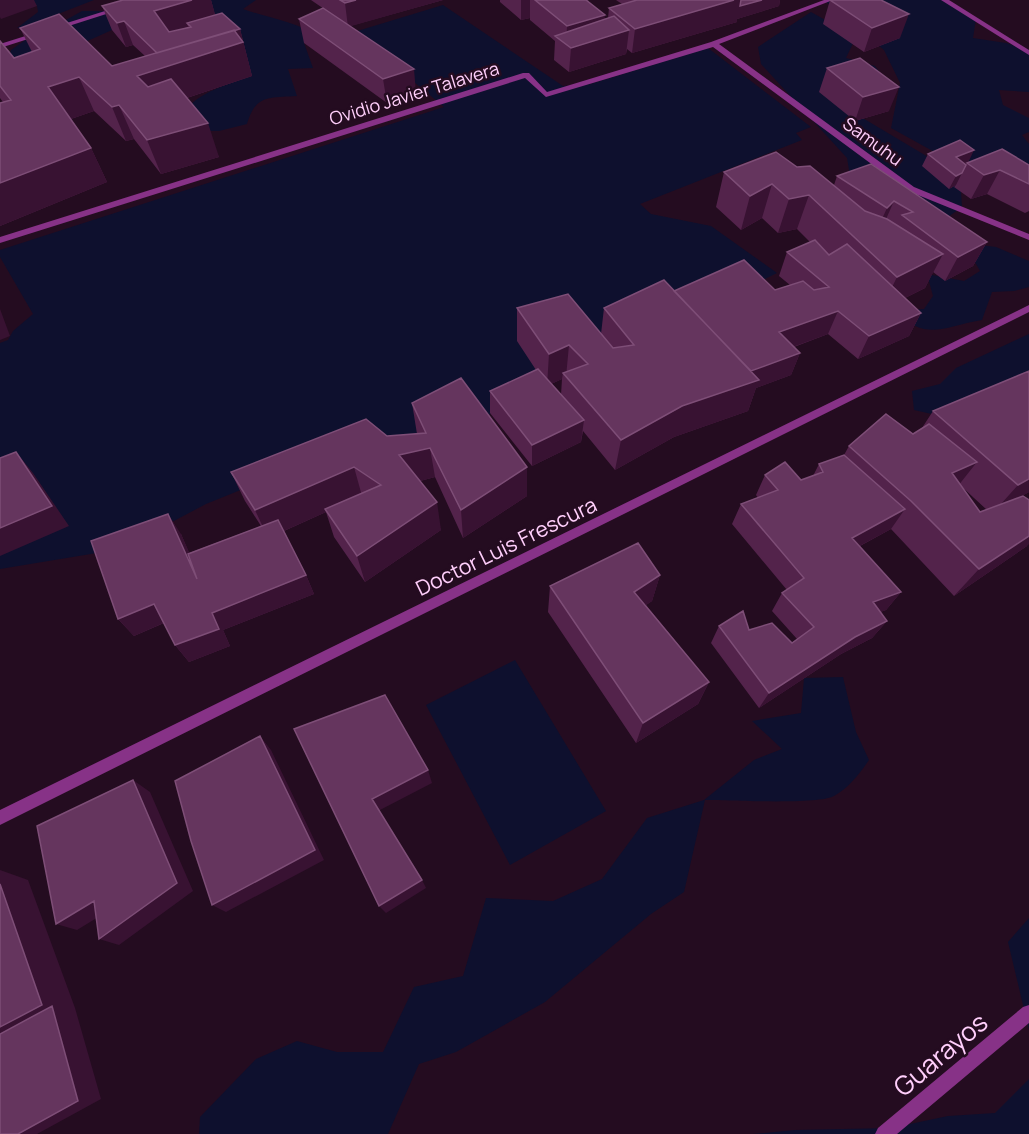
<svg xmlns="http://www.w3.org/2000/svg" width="1029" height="1134" viewBox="0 0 1029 1134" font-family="Manrope,sans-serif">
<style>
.green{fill:#0e102e}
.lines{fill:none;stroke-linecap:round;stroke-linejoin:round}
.street{fill:#873287;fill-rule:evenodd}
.wall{fill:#53234b;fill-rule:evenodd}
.shaded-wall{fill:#381232}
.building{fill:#65355e;stroke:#7e4e77;stroke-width:1.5}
.labels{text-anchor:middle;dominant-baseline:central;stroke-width:5;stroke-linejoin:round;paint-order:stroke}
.far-street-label{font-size:18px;fill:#ffcffb;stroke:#240c20}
.street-label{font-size:21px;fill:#ffcffb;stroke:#240c20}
.near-street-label{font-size:26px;fill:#ffcffb;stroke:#240c20}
</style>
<rect width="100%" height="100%" fill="#240c20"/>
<!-- green -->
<path class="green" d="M31 0H94L58 14 34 29 17 28 38 12 37 6Z
M147 0H256L243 9C269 18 296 22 319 36L304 43 313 68 288 69 297 96C269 98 256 94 247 124L219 131H198L183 113C198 92 228 84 252 76L112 30 74 47 7 63 11 50 31 36 48 30 82 11H112Z
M830 0H942L976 19 973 38 1006 43 1029 50V92L999 90 1003 105 1029 118V132L1022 135 1029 144V171L967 170 891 128 900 83 884 50 826 2Z
M443 5 563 86 590 84 708 48 811 127 796 133 802 140 640 204 651 214 711 226 777 273 712 306 525 390 454 439 312 461 206 504 121 549 0 569V343L8 340 13 331 33 314 0 257V250L444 107 354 32Z
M811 12 856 37 846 58 875 66 887 83 861 117 960 176 962 207 934 227 850 176 847 158 761 64 758 47Z
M964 243 996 247 1029 261V287L1014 291 992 292 982 320C941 327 929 342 893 311L924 309 933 296 927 274 964 281 980 271Z
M1029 334V388L936 415 914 410 912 391 940 384 956 368Z
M515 660 606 811 510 865 426 705Z
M843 677 856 732 869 760C860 773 849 788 834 796 817 805 729 800 705 800L684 892 651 914 545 1002 456 1052 419 1064 388 1134H199L200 1117 256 1059 297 1041 337 1052H383L414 987 463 976 486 898 553 901 602 879 647 818 704 800 754 760 782 749 752 721 801 713 804 678Z
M1029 918V1030L1008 942Z
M1029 1079V1134H753L795 1130 891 1128 948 1116 995 1113Z"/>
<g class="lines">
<!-- street -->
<path class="street" d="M140 0H150L0 48V44Z
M824 0H833L719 44 914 187 1029 234V240L908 191 713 47 546 97 525 78 0 243V237L523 73H529L547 92 711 42Z
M941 0H949L1029 50V55Z
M1029 305V312L0 825V810Z
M1029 1005V1023L897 1134H875L878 1128 1023 1007Z"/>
</g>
<!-- wall -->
<path class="wall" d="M211 0 215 15 240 29 252 76 187 98 219 157 161 174 134 139 126 141 94 111 71 119 91 148 107 182 0 226V103L3 102 0 98V41L14 58 32 52 20 28 112 66 145 56 133 45 126 47 112 30 102 6Z
M311 0H443L350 26 416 93 387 103 304 43 299 19 327 11Z
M500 0H589L587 1 605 19 608 18 609 8 622 4 616 0H780L779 6 737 19V22L632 53 627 49 626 54 569 72 554 60 555 41 530 20V18L521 20 500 2Z
M830 0 900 38 864 52 823 24Z
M827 68 889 111 855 121 819 92Z
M928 154 968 163 1029 165V211L1025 213 987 194 971 199 954 187 956 185 949 189 922 166Z
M797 167 834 185 837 176 987 242 973 266 945 281 933 272 925 288 905 298 921 313 909 336 858 359 828 334 794 347 800 353 791 375 756 388 748 411 674 437 615 470 583 431 581 442 532 466 490 413V391L536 370 517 341V308L601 334 604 308 674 291 775 290 790 285 779 276 787 252 810 242 797 229 778 233 762 218 741 230 716 207 724 172ZM562 379 561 395 551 384Z
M1029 371V492L1018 498 1027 546 954 596 891 529 860 546 901 592 886 610 880 612 887 621 872 638 841 654 759 708 711 643 719 626 749 630 792 643 797 639 772 611 782 593 787 590 732 524 741 504 758 498 756 495 765 475 801 480 813 476 819 464 844 455 849 446 913 434 922 428 933 411ZM961 486 987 510 980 512Z
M412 403 527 496 463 538 435 477 420 481 441 530 365 582 334 537 326 512 284 531 306 575 314 594 223 630 230 646 189 662 175 645 164 623 134 636 118 619 181 534 189 553 261 526 245 501 231 472 387 436 417 434Z
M660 575 652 601 646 605 709 682 698 704 636 743 548 612 550 586Z"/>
<!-- shaded-wall -->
<path class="shaded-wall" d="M0 0H34L37 6 1 19 0 17Z
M192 0H211L216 18 187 23 188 27 162 35 154 11Z
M356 0H443L348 27 345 3Z
M521 0H530V18L521 20Z
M734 0H780L779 6 737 19V22L632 53 635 29Z
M909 14 900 38 864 52 872 28Z
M605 15 603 38 629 30 626 54 569 72 571 48 566 44 567 26Z
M124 21 133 45 126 47 117 23Z
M240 29 252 76 151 110 137 76Z
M414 69 416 93 387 103 383 79Z
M79 77 94 111 65 121 48 87Z
M899 87 889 111 855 121 863 97Z
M119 105 134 139 126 141 112 107Z
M208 123 219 157 161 174 147 140Z
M91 148 107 182 0 226V183Z
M974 150 968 163 950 170 956 157Z
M1000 170 987 194 971 199 984 175Z
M962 173 956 185 949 189 956 176Z
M772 184 762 218 741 230 750 196Z
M809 195 797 229 778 233 789 199Z
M894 201 883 226 876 232 887 208Z
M987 242 973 266 945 281 958 257Z
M943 254 925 288 881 310 897 277Z
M0 309 10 336 0 340Z
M838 311 828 334 771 355 779 332Z
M921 313 909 336 858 359 869 336Z
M569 345 566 377 563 373 562 379 547 386 549 354Z
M800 353 791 375 756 388 748 411 674 437 615 470 621 440 742 374Z
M584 420 581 442 532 466V445Z
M430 448 435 477 405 485 399 455Z
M16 452 33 473 69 526 0 556V528Z
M977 462 954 491 952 473Z
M354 467 362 496 325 509 326 512 268 538 255 510Z
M527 467V496L463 538 461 510Z
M1029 479V492L992 514 1018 485Z
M437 502 441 530 365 582 357 556Z
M905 509 891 529 839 557 852 538Z
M168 514 181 534 209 597 197 579Z
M1029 536V544L1027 546 954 596 979 569Z
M306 575 314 594 223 630 230 646 189 662 175 645 212 613Z
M660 575 652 601 628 617 634 592Z
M901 592 886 610 859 620 873 602Z
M154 604 168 621 134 636 118 619Z
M887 621 872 638 841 654 759 708 769 693 855 637Z
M709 682 698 704 636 743 643 723Z
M260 736 271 750 324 860 226 912 212 905Z
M428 770 432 783 378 811 372 799Z
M133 780 150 792 193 891 119 945 99 939Z
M0 870 28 880 75 1008 101 1099 37 1134H18L0 1049Z
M422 880 426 888 386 913 379 906Z
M94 901 113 908 77 930 56 924Z"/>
<!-- building -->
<path class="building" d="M123 0H192L154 11 169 32 191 27 187 23 222 13 240 29 157 53 124 21 117 23 102 6Z
M340 0H356L345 3Z
M535 0H586L605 15 567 26Z
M637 0H734L635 29 609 8Z
M741 0H762L740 6Z
M830 0H881L909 14 872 28Z
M323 8 414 69 383 79 299 19Z
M59 14 112 66 234 30 243 42 137 76 148 87 171 79 208 123 147 140 119 105 112 107 79 77 48 87 91 148 0 183V103L11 100 0 86V41L14 58 40 49 20 28Z
M614 16 629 30 571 48 555 36Z
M860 58 899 87 863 97 827 68Z
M960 140 974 150 956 157 966 165 962 173 956 176 928 154Z
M1002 149 1029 165V184L1000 170 984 175 967 163Z
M776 152 797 167 810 166 865 211 887 219 943 254 897 277 809 195 789 199 772 184 750 196 724 172Z
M871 164 987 242 958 257 902 215 913 212 894 201 887 208 837 176Z
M815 240 829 255 847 244 921 313 869 336 838 311 779 332 800 353 751 371 674 291 744 260 775 290 803 281 814 290 829 287 787 252Z
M664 280 759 380 682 406 621 440 563 373 588 364 569 345 549 354 517 308 568 294 613 348 634 345 604 308Z
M538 369 584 420 532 445 490 391Z
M1029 371V479L1018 485 933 411Z
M461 378 527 467 461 510 430 448 399 455 437 502 357 556 325 509 381 485 354 467 255 510 231 472 366 419 387 436 426 433 412 403Z
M886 414 913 434 929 424 977 462 952 473 980 512 1023 496 1029 500V536L979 569 911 501 849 446Z
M16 452 52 506 0 528V458Z
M844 455 905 509 852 538 901 592 873 602 887 621 855 637 769 693 719 626 743 611 749 630 772 623 792 643 814 627 782 593 804 578 741 504 778 490 765 475 785 462 801 480 823 472 819 464Z
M168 514 197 579 188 554 278 520 306 575 212 613 219 629 175 645 154 604 118 619 91 541Z
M638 543 660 575 634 592 709 682 643 723 550 586Z
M385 695 428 770 372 799 422 880 379 906 294 729Z
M260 736 315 850 212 905 191 841 175 781Z
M133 780 177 883 99 939 94 901 56 924 37 826Z
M0 884 42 1005 0 1027Z
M52 1006 78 1101 18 1134H0V1034Z"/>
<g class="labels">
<!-- far-street labels -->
<g class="far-street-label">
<text transform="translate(414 93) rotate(-17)">Ovidio Javier Talavera</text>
<text transform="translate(873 141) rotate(36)">Samuhu</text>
</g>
<!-- street labels -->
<g class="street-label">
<text transform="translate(506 546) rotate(-26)">Doctor Luis Frescura</text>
</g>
<!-- near-street labels -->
<g class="near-street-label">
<text transform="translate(940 1054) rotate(-40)">Guarayos</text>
</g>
</g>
</svg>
